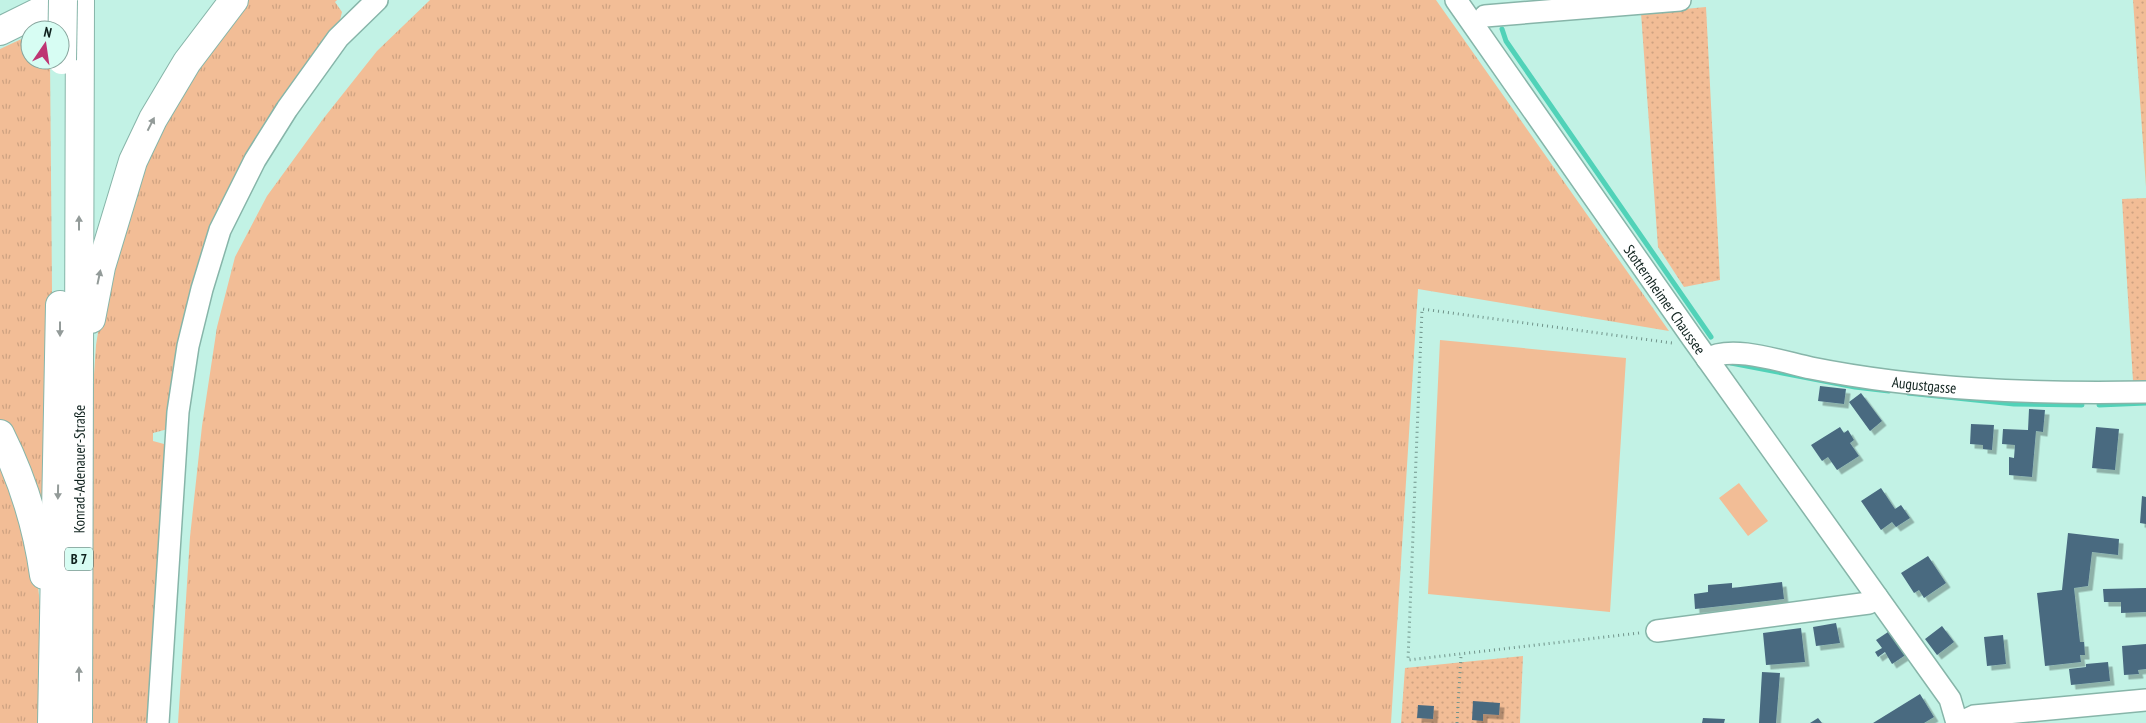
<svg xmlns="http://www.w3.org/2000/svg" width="2146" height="723" viewBox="0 0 2146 723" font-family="'PT Sans Narrow',sans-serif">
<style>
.grass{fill:url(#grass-tufts)}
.park{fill:url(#park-dots)}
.pitch{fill:#f2bd96}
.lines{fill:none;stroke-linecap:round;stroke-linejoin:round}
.stream{stroke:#51d2b8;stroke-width:5}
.building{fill:#496a80;filter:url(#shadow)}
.minor-casing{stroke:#87b5a9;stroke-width:24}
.highway-casing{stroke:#87b5a9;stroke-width:30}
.path{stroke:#70938a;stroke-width:3;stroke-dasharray:1 4;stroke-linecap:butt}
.minor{stroke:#fff;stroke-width:21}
.highway{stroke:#fff;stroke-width:28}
.highway-bridge-casing{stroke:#87b5a9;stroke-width:30;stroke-linecap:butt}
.highway-bridge{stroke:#fff;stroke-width:28}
.oneway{fill:#939b99}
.labels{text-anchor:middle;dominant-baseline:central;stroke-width:5;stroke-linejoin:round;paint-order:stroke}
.shield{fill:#d7fdf3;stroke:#4a635d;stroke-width:1}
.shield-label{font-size:14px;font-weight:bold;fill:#0e211d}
.street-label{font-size:15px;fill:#0e211d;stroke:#d7fdf3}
</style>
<defs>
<pattern id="grass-tufts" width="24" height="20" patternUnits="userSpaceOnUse" patternTransform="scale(1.25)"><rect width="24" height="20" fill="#f2bd96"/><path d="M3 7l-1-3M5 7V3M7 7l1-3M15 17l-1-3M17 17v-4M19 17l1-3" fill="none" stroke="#cea281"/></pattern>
<pattern id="park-dots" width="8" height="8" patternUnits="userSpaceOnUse" patternTransform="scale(1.25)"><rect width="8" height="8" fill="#f2bd96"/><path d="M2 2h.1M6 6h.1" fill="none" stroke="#cea281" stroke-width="1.8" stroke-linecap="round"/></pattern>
<filter id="shadow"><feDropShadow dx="4.5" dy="4.5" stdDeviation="0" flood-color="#0004"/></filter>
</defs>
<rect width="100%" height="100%" fill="#c2f2e5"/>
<!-- grass -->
<path class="grass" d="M246 0H337L335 2 342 12 339 24 253 142 223 206 168 429 153 433V441L164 444 168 449 150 723H89L92 405 96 345 105 289 146 159 181 91Z
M430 0H1436L1669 331 1418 289 1391 723H178L190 537 202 426 217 327 235 257 267 196 323 119 377 51Z
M30 35V60H50L52 289 46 536 11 439 0 420V49Z
M0 464C13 496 27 528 34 562 44 608 42 675 42 723H0Z"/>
<!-- park -->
<path class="park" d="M2133 0H2146V187Z
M1706 7 1720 280 1684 287 1658 247 1641 13Z
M2146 198V381H2133L2122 199Z
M1523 656 1520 723H1401L1405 668Z"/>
<!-- pitch -->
<path class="pitch" d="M1440 340 1626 358 1610 612 1428 594Z
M1739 483 1768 521 1748 536 1719 498Z"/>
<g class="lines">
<!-- stream -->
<path class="stream" d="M1502 29 1506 41 1711 337
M1731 363 1855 387 1889 391
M1908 393 2014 404 2082 405
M2099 405 2146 403"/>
</g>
<!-- building -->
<path class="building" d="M1820 386 1846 389 1844 404 1818 401Z
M1861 393 1882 421 1870 431 1849 402Z
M2029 409 2045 410 2043 432 2036 431 2032 477 2009 475V457L2014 458 2015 445 2002 444 2003 429 2028 430Z
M1971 424 1994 425 1992 450 1983 449V445L1970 444Z
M1840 427 1844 433 1848 430 1854 440 1850 443 1859 456 1837 470 1828 457 1822 461 1811 445Z
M2096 427 2119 429 2115 470 2092 468Z
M1881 488 1895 509 1901 505 1910 518 1896 527 1892 522 1881 530 1861 501Z
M2142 496 2146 497V524L2140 523Z
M2068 533 2119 539 2118 555 2092 552 2088 586 2074 588 2080 642H2084L2085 655H2080L2081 662 2045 666 2037 593 2062 590Z
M1928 556 1946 583 1924 598 1919 590 1914 593 1901 573Z
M1782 582 1784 599 1695 609 1694 594 1708 592V585L1732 583V588Z
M2146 588V612L2121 613V602H2104L2103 589Z
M1836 623 1840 643 1816 646 1813 627Z
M1942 626 1954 642 1937 655 1925 639Z
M1801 628 1805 662 1766 665 1763 633Z
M1891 630 1907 654 1892 664 1885 652 1878 657 1875 652 1882 648 1876 640Z
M2003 635 2006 664 1987 666 1984 637Z
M2146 644V669L2138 670 2139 674 2124 675 2122 646Z
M2108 662 2110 681 2071 685 2069 669 2086 667V664Z
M1762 672 1780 673 1776 723H1759Z
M1920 694 1934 717 1924 723H1873Z
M1473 701 1500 703 1499 715 1483 714V721L1472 720Z
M1418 705 1434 706 1433 719 1417 718Z
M1703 718 1725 719 1724 723H1702Z
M1818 718 1822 723H1810Z"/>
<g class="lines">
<defs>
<g id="minor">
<path id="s1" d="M1456 0 1693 339 1950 699 1957 723"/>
<path d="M1485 16 1680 0"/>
<path id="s2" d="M1707 359C1731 344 1783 362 1811 368 1921 390 2034 394 2146 392"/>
<path d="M1657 631 1869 603 1877 597"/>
<path d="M158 723 178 412 188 346 202 289 220 230 255 160 287 109 338 38 377 0"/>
<path d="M1959 723 1974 716 2146 700"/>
</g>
<g id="highway">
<path d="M0 31 63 0"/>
<path d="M91 319 101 267 133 161 153 119 187 62 234 0"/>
<path d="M0 434C23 480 37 525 44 575"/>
<path d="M52 723 60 305"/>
<path id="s3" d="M78 723 80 0"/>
</g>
</defs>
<!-- minor casing -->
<use href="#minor" class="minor-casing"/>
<!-- highway casing -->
<use href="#highway" class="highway-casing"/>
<!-- path -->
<path class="path" d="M1639 633 1408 660 1422 309 1672 343
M1457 723 1461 656"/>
<!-- minor -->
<use href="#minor" class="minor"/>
<!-- highway -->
<use href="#highway" class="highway"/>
<defs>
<path id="highway-bridge" d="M62 60 63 0"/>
</defs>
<!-- highway-bridge casing -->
<use href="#highway-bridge" class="highway-bridge-casing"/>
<!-- highway-bridge -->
<use href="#highway-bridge" class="highway-bridge"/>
</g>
<!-- one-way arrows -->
<defs><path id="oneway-solid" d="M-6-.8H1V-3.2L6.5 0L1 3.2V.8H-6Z" transform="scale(1.25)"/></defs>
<g class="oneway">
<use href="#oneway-solid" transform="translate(151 124) rotate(-63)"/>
<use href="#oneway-solid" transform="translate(79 223) rotate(-90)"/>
<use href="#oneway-solid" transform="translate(99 277) rotate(-78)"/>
<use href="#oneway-solid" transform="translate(60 329) rotate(90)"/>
<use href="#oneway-solid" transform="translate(58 492) rotate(91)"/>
<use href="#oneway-solid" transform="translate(79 674) rotate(-90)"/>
</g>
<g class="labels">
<!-- shield labels -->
<rect class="shield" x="65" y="547.5" width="28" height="23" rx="4"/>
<g class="shield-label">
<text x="79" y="559">B 7</text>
</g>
<!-- street labels -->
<g class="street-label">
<text stroke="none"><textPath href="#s1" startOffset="365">Stotternheimer Chaussee</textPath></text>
<text stroke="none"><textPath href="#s2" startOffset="221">Augustgasse</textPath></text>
<text stroke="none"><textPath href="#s3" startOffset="254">Konrad-Adenauer-Straße</textPath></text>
</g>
</g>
<!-- north arrow -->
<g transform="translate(45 45) rotate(13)"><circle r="24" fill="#d7fdf3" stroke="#87a59d"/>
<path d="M0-4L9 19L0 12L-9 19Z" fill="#be3673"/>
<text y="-8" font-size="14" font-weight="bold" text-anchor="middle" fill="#0e211d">N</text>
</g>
</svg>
